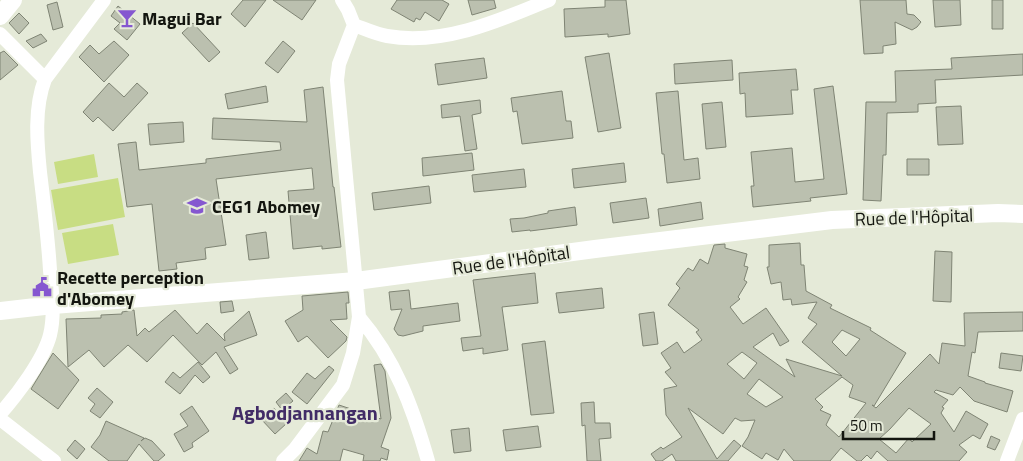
<svg xmlns="http://www.w3.org/2000/svg" width="1023" height="461" viewBox="0 0 1023 461" font-family="'Titillium Web',sans-serif">
<style>
.green{fill:#c8dd83}
.building{fill:#bbc0af;stroke:#7f8474;fill-rule:evenodd}
.lines{fill:none;stroke-linecap:round;stroke-linejoin:round}
.minor{stroke:#fff;stroke-width:14}
.tertiary{stroke:#fff;stroke-width:18}
.labels{text-anchor:middle;dominant-baseline:central;stroke-width:4.5;stroke-linejoin:round;paint-order:stroke}
.poi-label{font-size:18px;font-weight:bold;fill:#13150f;stroke:#e5ead8;text-anchor:start}
.street-label{font-size:18px;fill:#13150f;stroke:#e5ead8}
.quarter-label{font-size:20px;font-weight:bold;fill:#422c67;stroke:#e5ead8}
</style>
<rect width="100%" height="100%" fill="#e5ead8"/>
<!-- green -->
<path class="green" d="M94 154 98 177 58 184 54 162Z
M118 178 125 217 58 230 51 190Z
M113 224 119 255 68 264 62 233Z"/>
<!-- building -->
<path class="building" d="M243 0H266L245 27 231 14Z
M273 0H316L302 20Z
M397 0H442L449 4 439 21 425 12 420 20 416 18 414 22 391 9Z
M468 0H494L496 8 472 15Z
M605 0H626L630 34 608 37V34L565 37 564 9 605 7Z
M860 0H906L907 14 914 15 921 22 917 27 912 30 895 22 896 44 883 46V53L864 54Z
M933 0H960L961 25 935 27Z
M992 0H1003V29H992Z
M57 2 63 27 53 30 47 5Z
M118 6 140 24 127 40 114 29 120 23 111 16Z
M19 13 29 23 19 34 9 23Z
M193 23 220 52 209 62 182 33Z
M41 34 47 41 33 48 26 41Z
M114 41 129 55 104 82 79 57 90 45 99 54Z
M283 41 295 51 278 73 265 63Z
M4 51 18 65 0 80V53Z
M609 53 621 128 598 132 585 57Z
M1023 54V75L935 80 936 103 918 104V112L887 113 886 155H883L881 201 863 200 866 102H896L895 71 952 69 951 58Z
M484 58 487 78 438 85 435 64Z
M732 60 733 80 675 84 674 64Z
M796 69 798 90H791L793 114 746 117 745 93 740 94 739 73Z
M109 83 124 97 137 83 148 93 113 131 98 117 93 122 83 112Z
M266 86 268 102 228 109 225 94Z
M833 86 847 194 810 198 811 201 753 207 751 186H754L751 152 792 148 795 182 824 179 814 89Z
M323 87 333 187H334L341 247 322 249V246L293 249 288 191 314 189 312 168 216 179 226 245 205 248 206 259 176 263 177 269 159 271 152 204 127 207 118 144 136 142 139 170 206 163V159L281 150 280 142 212 139 213 118 307 122 304 90Z
M562 91 566 121H571L573 138 522 144 517 111 513 112 511 98Z
M678 91 684 160 698 158 700 179 667 183 664 154H662L656 93Z
M480 100 481 113 472 115 477 149 465 151 460 116 442 118 441 105Z
M722 102 726 147 706 149 702 104Z
M961 106 963 144 938 145 936 107Z
M183 122 184 142 150 145 148 124Z
M472 153 474 170 423 176 422 158Z
M907 159H929V175H907Z
M624 163 626 182 574 188 572 169Z
M524 169 526 187 474 192 472 175Z
M429 186 431 203 374 210 372 193Z
M646 198 649 218 613 223 610 203Z
M701 202 703 219 660 226 658 209Z
M575 207 577 225 530 231V230L512 232 510 219 524 218 548 213V211Z
M266 232 269 258 249 260 246 235Z
M800 243 801 265H804L806 291 832 305 830 308 871 328 870 330 906 353 874 406 872 405 876 408 930 354 939 364 942 343 965 346 964 313 1023 312V331L978 332 975 353 972 352 968 376 985 382V383L1013 391 1007 412 974 401 960 387 953 395 936 390 934 392 948 400 942 407 944 408 941 413 954 432 966 411 988 424 980 439 973 435 959 445 967 452 959 461H888L877 451 871 459 867 455 861 461H857L841 448 830 461H794L784 449 778 460 766 453 762 459 742 446 748 437 755 420 741 421 735 418 723 434 688 408 717 459 734 440 741 446 728 461H676L672 454 662 461H656L651 454 661 447 663 449 682 437 666 415 664 389 677 386 665 372 671 368 661 353 677 342 684 353 702 340 696 332 699 330 668 305 680 288 676 284 688 268 693 271 700 259 708 264 714 245 725 244V248L747 254 744 266 748 267 744 280 747 282 738 297 740 299 730 307 743 324 766 308 789 341 780 346 773 333 753 347 795 377 786 359 842 376 802 342 817 324 808 318 817 302 792 305 791 299 783 300 781 282 771 284 767 267H769V245ZM842 330 860 339 846 356 832 342ZM742 352 757 363 744 379 727 364ZM842 377 853 385 849 397 866 403 839 437 826 425 831 415 820 410 823 407 815 399ZM759 379 783 397 766 407 747 394ZM909 408 931 424 912 442 909 438 896 453 879 439 890 429Z
M935 251 952 252 951 302 933 301Z
M535 273 538 303 502 307 508 350 483 354V348L463 351 461 338 481 336 473 280Z
M602 288 604 308 559 313 556 293Z
M409 290 411 309 458 303 460 321 423 326V331L403 336 398 335 394 329 402 309 391 310 389 292Z
M348 292 349 303H346L347 319 330 320 347 337 346 341 328 358 307 336 298 342 285 321 303 310 302 296Z
M232 301 234 311 221 313 220 302Z
M134 310 137 336 145 328 149 332 175 310 197 334 207 323 225 341 224 334 249 311 257 335 224 347 238 369 230 374 216 352 202 365 173 335 147 362 128 345 104 367 89 350 68 367 66 319 101 318V315L122 314V312Z
M654 312 658 344 643 346 639 314Z
M545 341 554 413 531 415 522 344Z
M53 353 79 380 58 409 31 389Z
M1001 353 1023 356 1021 371 999 368Z
M198 362 210 377 203 383 195 375 180 394 165 382 173 372 180 378Z
M381 364 385 371 391 418 381 447 389 450 387 460 381 458 380 461H363L364 455 343 449 340 461H299L307 448 317 454 323 431 328 432 339 405 381 419 374 365Z
M329 366 334 370 307 404 292 392 307 373 315 379Z
M97 388 113 402 100 418 90 411 95 404 88 398Z
M286 393 293 401 282 410 276 402Z
M594 402 595 423H610L611 438 599 439 601 461H587L585 425 582 426 581 403Z
M192 406 209 431 192 443 193 447 184 452 174 434 188 426 180 414Z
M274 408 287 423 275 434 261 419Z
M106 421 144 438 141 441 145 438 152 441 165 455 158 461H154L139 444 127 461H109L91 447 100 435Z
M538 426 541 447 506 451 503 430Z
M469 428 471 451 454 453 451 430Z
M991 436 1000 440 995 450 987 447Z
M75 440 85 449 77 459 67 450Z"/>
<g class="lines">
<!-- minor -->
<path class="minor" d="M354 25C365 29 375 34 387 36 442 46 499 21 549 0
M0 34 45 79
M359 317C395 359 413 408 428 461
M0 414C17 395 44 359 50 335 55 314 52 291 50 270 48 238 44 205 40 172 37 142 34 108 45 79L104 0
M0 419 54 461
M283 461 295 449 343 385 353 353 359 317 337 80 339 64 354 25 348 10 342 0
M1007 461 1023 419"/>
<!-- tertiary -->
<path class="tertiary" d="M0 16 13 0
M0 311 53 305 356 281 595 249 832 220 998 213 1023 214"/>
</g>
<!-- icons -->
<defs>
<symbol id="bar-bare" viewBox="-9 -9 18 18"><path d="M-6-5H6L.8 .8V4.5H3.5V6h-7V4.5H-.8V.8Z" fill="#8557d0" stroke="#e5ead8" stroke-width="2.5" paint-order="stroke"/></symbol>
<symbol id="school-bare" viewBox="-9 -9 18 18"><path d="M0-5L7-2L0 1L-7-2ZM-4 1L0 2.5L4 1V4Q0 6-4 4Z" fill="#8557d0" stroke="#e5ead8" stroke-width="2.5" paint-order="stroke"/></symbol>
<symbol id="civic-bare" viewBox="-9 -9 18 18"><path d="M-.6-6.5H3V-4.5H.6V-3L4-1V1h2V6H-6V1h2V-1L-.6-3ZM-1.2 2.5V6h2.4V2.5Z" fill="#8557d0" stroke="#e5ead8" stroke-width="2.5" paint-order="stroke"/></symbol>
</defs>
<g fill-rule="evenodd">
<use href="#bar-bare" x="113" y="4" width="28" height="28"/>
<use href="#school-bare" x="183" y="192" width="28" height="28"/>
<use href="#civic-bare" x="28" y="273" width="28" height="28"/>
</g>
<g class="labels">
<!-- poi labels -->
<g class="poi-label">
<text x="142" y="18">Magui Bar</text>
<text x="212" y="206">CEG1 Abomey</text>
<text x="57" y="277">Recette perception<tspan x="57" dy="21">d'Abomey</tspan></text>
</g>
<!-- street labels -->
<g class="street-label">
<text transform="translate(914 217) rotate(-2)">Rue de l'Hôpital</text>
<text transform="translate(511 260) rotate(-8)">Rue de l'Hôpital</text>
</g>
<!-- quarter labels -->
<g class="quarter-label">
<text x="305" y="412">Agbodjannangan</text>
</g>
</g>
<!-- scale -->
<path d="M843 431v8h91v-8" fill="none" stroke="#13150f" stroke-width="2.5"/>
<text x="850" y="431" font-size="15" fill="#13150f" stroke="#e5ead8" stroke-width="4" paint-order="stroke">50 m</text>
</svg>
